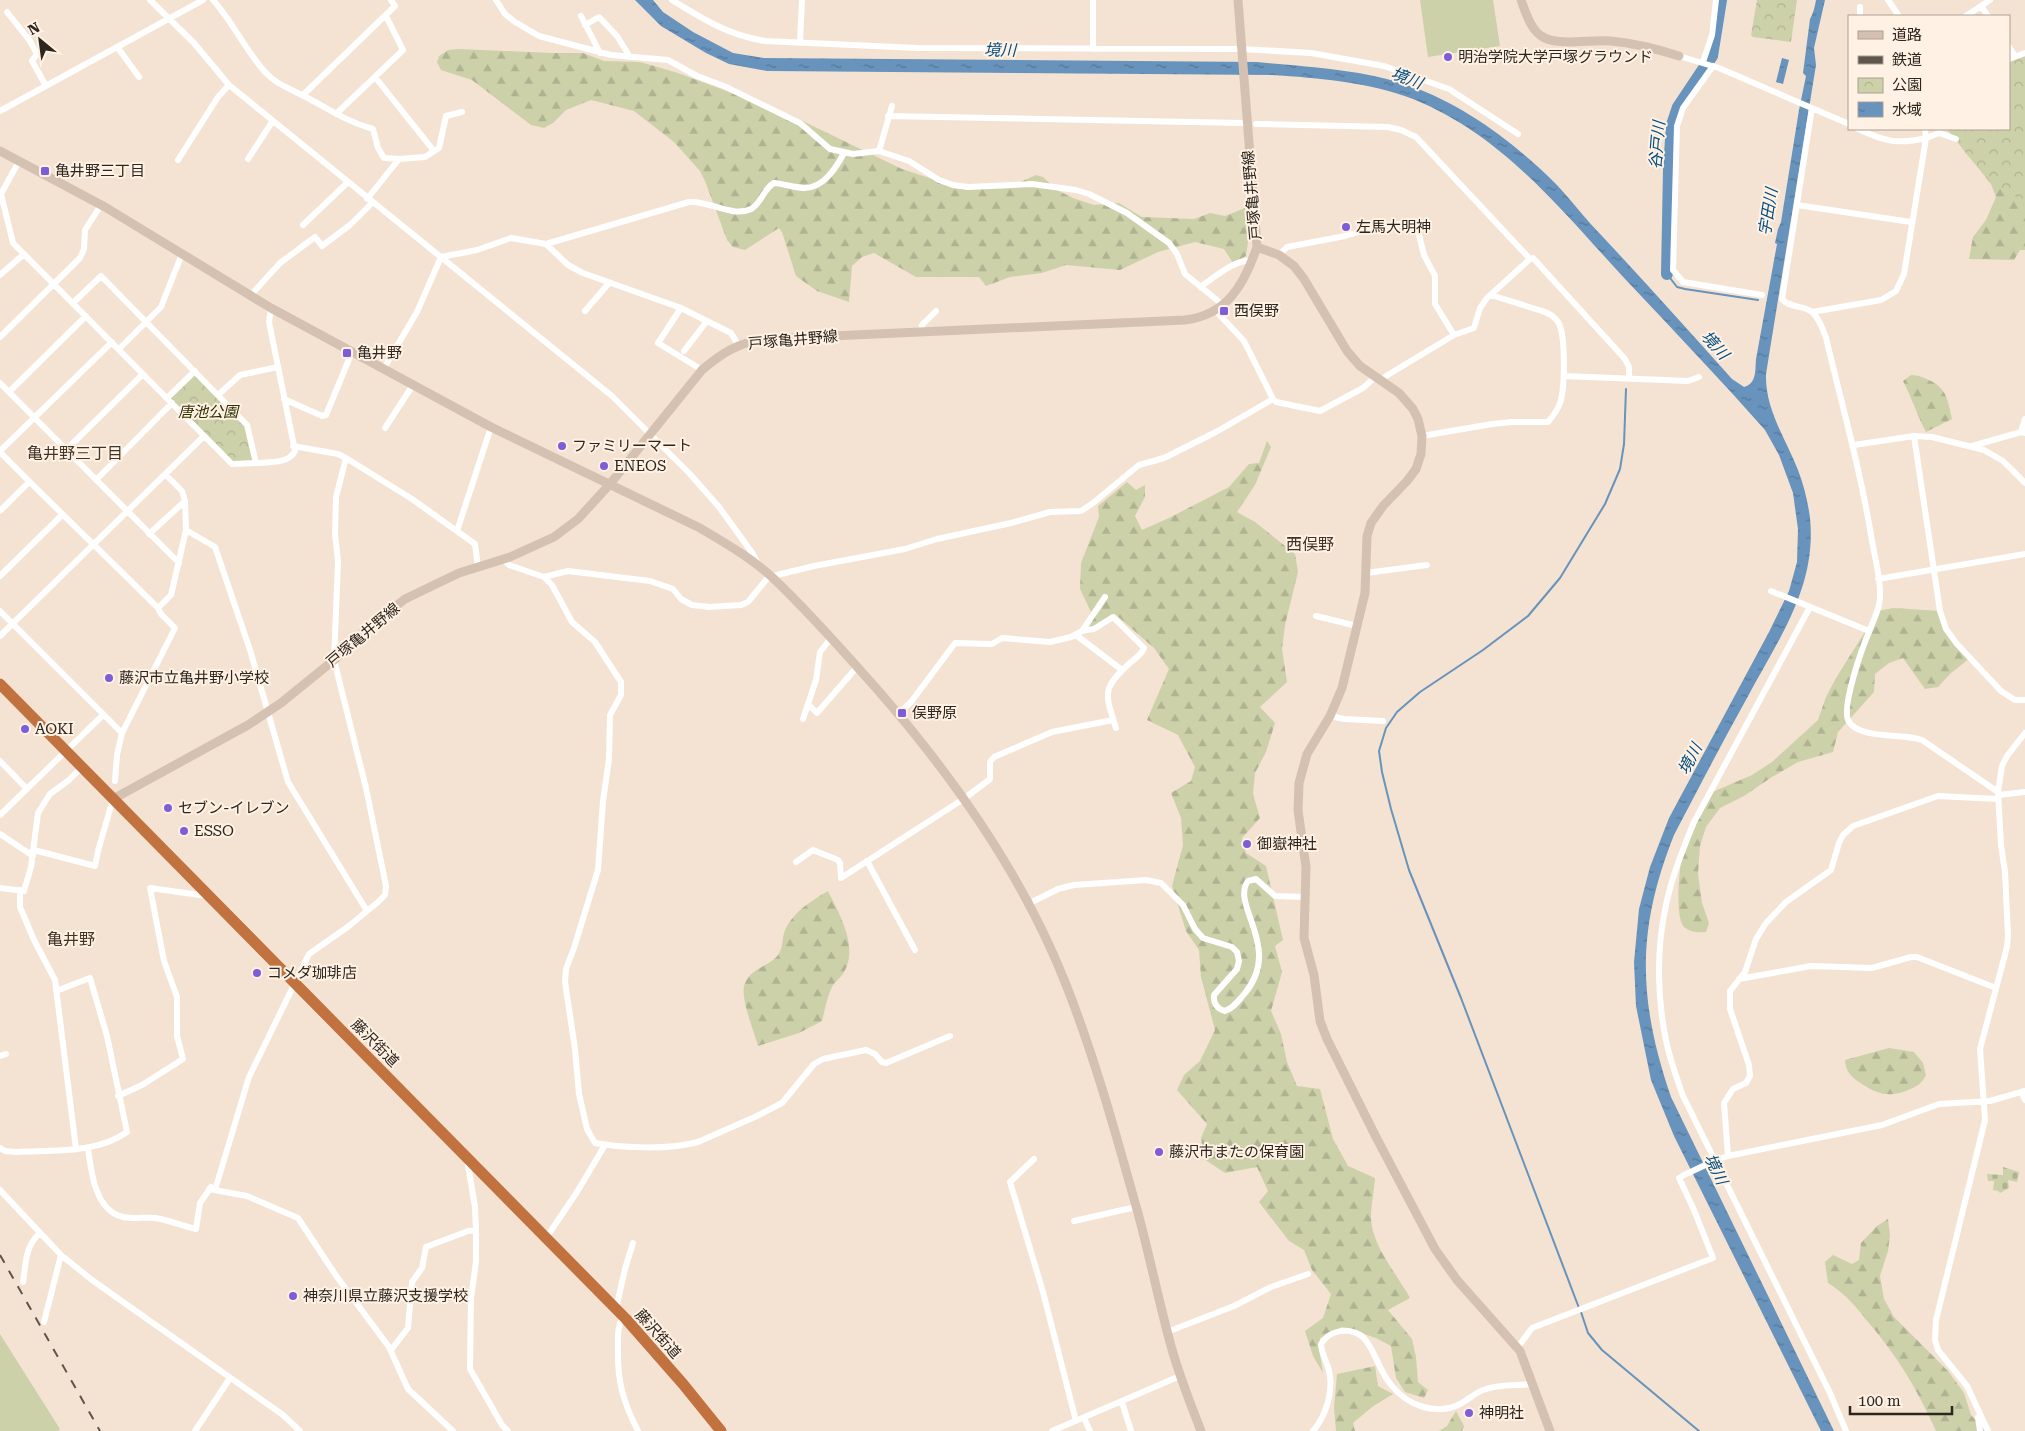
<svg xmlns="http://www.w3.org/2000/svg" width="2025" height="1431" viewBox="0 0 2025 1431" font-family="'Roboto Serif','Noto Sans JP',serif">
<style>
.grass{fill:#ccd1aa}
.forest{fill:url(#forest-firs)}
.cemetery{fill:url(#cemetery-stones)}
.park{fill:url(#park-crowns)}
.water{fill:url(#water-ripples)}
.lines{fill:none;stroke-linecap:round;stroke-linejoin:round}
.stream{stroke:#6793bc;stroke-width:2}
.river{stroke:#6793bc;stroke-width:12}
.street{stroke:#fff;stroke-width:6}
.secondary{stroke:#d5c1b1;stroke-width:9}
.highway{stroke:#c1723e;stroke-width:11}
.rail{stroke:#5e554b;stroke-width:2;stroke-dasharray:9 9;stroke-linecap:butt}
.poi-dot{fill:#7e5dd8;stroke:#fff1e3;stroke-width:2}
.labels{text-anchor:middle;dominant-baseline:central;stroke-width:4;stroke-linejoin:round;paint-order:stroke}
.poi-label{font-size:15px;fill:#2c261f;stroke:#fff1e3;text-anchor:start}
.street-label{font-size:15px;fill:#2c261f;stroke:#fff1e3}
.park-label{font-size:15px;font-style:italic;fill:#2c2f01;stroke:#fff1e3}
.water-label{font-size:16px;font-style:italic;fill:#004d81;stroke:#fff1e3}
.neighbourhood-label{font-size:16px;fill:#423527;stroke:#fff1e3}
</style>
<defs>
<pattern id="forest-firs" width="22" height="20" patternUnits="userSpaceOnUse" patternTransform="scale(1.25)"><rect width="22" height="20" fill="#ccd1aa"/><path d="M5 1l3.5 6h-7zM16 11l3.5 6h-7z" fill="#afb392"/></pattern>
<pattern id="cemetery-stones" width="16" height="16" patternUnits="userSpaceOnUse" patternTransform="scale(1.25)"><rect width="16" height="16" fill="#ccd1aa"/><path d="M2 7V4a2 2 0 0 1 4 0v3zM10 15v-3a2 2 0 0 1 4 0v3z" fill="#afb392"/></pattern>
<pattern id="park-crowns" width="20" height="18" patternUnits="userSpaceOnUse" patternTransform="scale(1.25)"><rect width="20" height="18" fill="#ccd1aa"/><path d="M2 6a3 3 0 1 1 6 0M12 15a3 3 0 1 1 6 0" fill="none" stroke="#afb392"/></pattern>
<pattern id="water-ripples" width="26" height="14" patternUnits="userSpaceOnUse" patternTransform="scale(1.25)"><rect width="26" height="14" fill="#6793bc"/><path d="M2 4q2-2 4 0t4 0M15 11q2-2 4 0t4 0" fill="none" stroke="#557898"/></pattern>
</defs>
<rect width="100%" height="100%" fill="#f4e3d2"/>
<!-- grass -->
<path class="grass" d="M1420 0H1493L1500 46 1428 57Z
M0 1334 60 1429 58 1431H0Z"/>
<!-- forest -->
<path class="forest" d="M459 49 552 53H583L604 61 640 62 675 72 784 112 902 169 957 187 1016 184 1036 175 1043 177 1055 189 1073 198 1094 205 1119 203 1142 217 1194 219 1210 213 1225 216 1245 208 1249 234 1246 256 1233 263 1224 249 1195 242 1158 252 1120 270 1066 265 1042 273 1010 277 986 286 979 277H916L874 253 862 257 852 266 849 302 817 291 796 276 782 232 779 228 745 250 733 247 727 240 705 181 700 171 674 142 634 111 591 100 566 110 553 123 544 128 531 125 472 80 441 70 437 62 439 56 448 50Z
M2025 53V250H2020L2014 260 1969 259 1973 237 1986 220 1996 197 1991 184 1947 129H2009Z
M1911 375C1919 375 1924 378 1931 381 1948 390 1948 402 1952 419L1926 432C1917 415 1912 398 1903 381Z
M1267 441 1271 447 1255 485 1237 512 1255 522 1295 554 1298 572 1285 625 1282 649 1287 682 1260 707 1275 723 1266 752 1255 773 1253 794 1260 818 1242 838 1246 853 1266 866 1283 940 1275 946 1282 972 1271 1011 1281 1034 1287 1062 1297 1086 1320 1089 1333 1139 1348 1166 1375 1178C1374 1191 1371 1205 1371 1217 1371 1245 1397 1274 1410 1298L1388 1310 1412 1339 1416 1357 1418 1382 1428 1390 1424 1398 1405 1392 1396 1378 1391 1346 1376 1338 1342 1327 1320 1338 1319 1349 1323 1373 1313 1356 1305 1331 1323 1318 1331 1294 1312 1270 1304 1250 1289 1241 1259 1202 1268 1191 1257 1167 1225 1173 1204 1159 1201 1138 1207 1124 1177 1090 1184 1075 1200 1061 1215 1030 1201 977 1199 950 1186 931 1172 886 1183 845 1181 818 1171 793 1191 781 1195 767 1178 735 1147 720 1169 669 1154 648 1115 614 1091 633 1081 634 1091 612 1080 589 1081 563 1099 517 1098 506 1127 482 1136 490 1145 485V497L1135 516 1142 530 1169 518 1229 487 1249 464 1259 463Z
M1893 608 1940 611 1946 629 1970 658 1950 674 1938 687 1925 689 1903 658 1889 663 1875 674 1874 692 1838 732 1833 752 1798 762 1772 777 1744 796 1720 808 1706 827 1700 846 1698 874 1702 903 1709 923 1706 932C1699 933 1690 932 1684 927 1674 916 1680 864 1683 850 1687 833 1702 809 1710 793L1752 775 1772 762 1818 720 1826 697 1836 678 1878 611Z
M828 891C839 913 859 947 844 972 841 978 834 982 832 987 827 997 825 1010 822 1021L799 1033 758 1046C754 1031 741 1000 744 986 749 968 769 967 778 955 783 949 782 940 784 933 791 913 811 901 828 891Z
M1889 1048 1914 1052 1923 1063 1926 1075C1920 1086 1917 1086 1906 1091 1887 1098 1875 1093 1859 1082 1851 1077 1845 1070 1845 1060Z
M1888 1219 1890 1235 1888 1251 1880 1276 1884 1299 1894 1317 1948 1371 1964 1393 1971 1415 1985 1431H1936C1918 1391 1902 1364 1874 1329 1858 1310 1850 1297 1828 1283L1825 1262 1833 1255 1852 1264 1859 1260 1861 1243 1877 1226Z
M1375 1366 1378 1386 1393 1394 1372 1407 1353 1423 1355 1431H1336L1334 1408 1337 1374Z
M1456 1411 1464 1426 1462 1431H1439L1447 1426Z"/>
<!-- cemetery -->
<path class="cemetery" d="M2003 1167 2019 1172 2017 1182 2008 1180 2009 1188 2000 1193 1998 1191 1993 1190 1994 1181H1988L1987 1174 2003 1175Z"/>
<!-- park -->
<path class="park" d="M1757 0H1797L1791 42 1753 37 1751 35Z
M2025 53V199C1995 196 1965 151 1947 129H2009V60Z
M195 374 245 426 253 460 233 462 170 398Z"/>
<!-- water -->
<path class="water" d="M635 0H653L663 12 693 32 733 53 764 58 1257 62C1308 67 1362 69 1410 86 1465 105 1516 144 1557 185 1572 201 1586 220 1602 236 1646 283 1689 331 1732 379L1744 387C1757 383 1755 371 1756 359L1777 244 1775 243 1778 229 1781 222 1799 110 1806 76 1803 73 1810 19C1813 14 1815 6 1816 0H1825L1814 48 1816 65 1766 374C1765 410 1786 439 1798 470 1804 485 1808 503 1810 518 1817 587 1778 640 1747 698 1722 743 1698 789 1674 835 1636 931 1638 1000 1671 1097L1834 1431H1821L1674 1136 1651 1080 1636 1006 1634 962 1639 909 1650 867 1669 818 1769 632 1789 591 1797 562 1798 529 1793 493 1779 455 1765 430C1720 379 1673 330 1626 280 1561 210 1504 136 1413 99 1369 82 1318 78 1272 75L767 71 729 64 706 53 661 26Z
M1782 58 1789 60 1783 84 1776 82Z"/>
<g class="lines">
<!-- stream -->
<path class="stream" d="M1667 274 1677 287 1685 289 1758 300
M1579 1308 1461 998 1409 870 1391 809 1382 772 1379 751 1386 728 1397 712 1420 692 1483 650 1528 616 1560 578 1605 504 1620 469 1624 444 1626 389
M1581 1312 1588 1333 1602 1350 1699 1431"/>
<!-- river -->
<path class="river" d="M1667 274 1669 169 1672 125 1678 107 1712 56 1721 0"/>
<!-- street -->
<path class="street" d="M150 0 194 43 229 85 612 396 690 474 719 507 753 554 758 564
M213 0C233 22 245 50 265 72 277 85 289 88 304 96 329 109 345 121 373 129L378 148 384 158 399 159 425 157 439 148 446 116 462 112
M496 0 505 14 515 22 539 36 611 55 668 60 697 76 724 86 800 123 830 149 853 154 879 151 909 161 939 180 953 185 968 187 1032 184 1076 190 1089 194 1127 213 1169 243 1177 254 1185 274 1223 305
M672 0C703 19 728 35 765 41L918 48 1242 49 1311 53 1384 66 1449 89 1518 134
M1093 0V49
M1888 0 1899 16
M1981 6 1988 16
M1860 7V16
M7 12 30 41 37 54 32 61 46 86
M581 16 600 53
M1966 16 1990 0
M585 25 599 17 617 36 630 57
M800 42 802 0
M2009 47 2015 56
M118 48 139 77
M1679 56 1719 68 1849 124
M2009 59 2025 53
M1703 62 1712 35 1716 0
M1713 66 1683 108 1677 126 1673 270 1683 282 1762 295
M375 77 434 151
M303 95 395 6 391 0
M1812 108 1782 299C1788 308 1804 305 1812 312 1819 318 1823 329 1826 338 1842 405 1861 472 1872 541 1875 559 1881 578 1880 597 1880 609 1873 621 1869 632 1862 648 1842 705 1848 720 1857 740 1904 733 1922 740L1998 792
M0 111 203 0
M336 114 403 50 386 16
M888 116 1242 123
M1256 124 1388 127 1401 130 1416 137 1530 259 1533 258 1625 359 1629 367V378
M1858 129C1884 141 1897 145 1926 138L1925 129
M879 151 892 106
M248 159 272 122
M178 160 218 97 229 85
M19 161 1 194 13 243 232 464 256 463 247 425 101 276 73 303
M367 199 399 159
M1797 205 1911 222
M303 225 347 183
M546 244 689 202C709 200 732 218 751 209 762 203 763 189 774 183 784 184 793 187 803 188 823 189 836 168 844 153
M1279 255 1287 247 1345 236 1378 226 1416 223 1424 255 1435 276V304L1454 335 1386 376 1381 381
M0 275 24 254
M1200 287C1214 278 1234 259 1252 261
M250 296 280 263 315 237 322 246 350 225 372 203
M681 308 658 343 702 370
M585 311 609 283
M1216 311 1244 341 1273 399
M1812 312 1881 300 1896 291 1904 274 1926 138 1939 133 1956 139
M921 332 922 325 936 311
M1454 335 1474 328 1480 308 1487 298 1530 259
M0 337 80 258 84 249 85 230 101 205
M119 349 161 307 182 254
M684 351 707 321
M384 368 417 312 441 257 477 250 511 238 546 244 568 265 583 273 681 308 731 333 738 345
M1564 376 1688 381 1699 377
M0 383 179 563
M9 392 86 316
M218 395 240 375 278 367
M167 398 195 371
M284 399 322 416 326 415 352 352
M385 428 413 385
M2021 432 2025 419
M1422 436 1492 424 1512 422H1548C1553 416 1558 410 1560 403 1565 389 1566 334 1558 322 1554 316 1549 313 1542 311L1491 295
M1914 436 1940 611 1946 629 1957 644 2001 691 2015 700H2025
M1854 445 1914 436 1932 437 1984 450 2003 461 2025 483
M293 446 338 454 346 458 412 499 475 544 478 567
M1972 446 2021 432 2025 433
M66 450 143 374
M0 451 112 342
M0 452C52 505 106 556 158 608L161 614 175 628 122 733 117 755 115 781
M256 463C268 462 289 464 295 451L269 322 271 308
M96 480 172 403
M0 511 29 482
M186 530 215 547 250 650 288 782 367 911
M457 531 491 427
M149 534 185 501
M503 559 509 565 544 577 568 571 650 581 673 589 681 599 692 605 709 607 741 605 748 602 770 575
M1366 573 1427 565
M0 576 62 515
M544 577 552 585 572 622 595 642 621 682V695L610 715 609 759 603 801 598 870 574 948 566 969 565 982 575 1049 579 1094 587 1129 595 1143C623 1148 670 1150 698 1142L757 1116 782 1103 814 1064 823 1059 866 1050 875 1054 882 1062 886 1063 950 1036
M773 577 777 575 814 566 905 549 937 539 1011 523 1050 512 1081 511 1093 503 1139 465 1164 458 1216 432 1273 399 1276 402 1320 411 1363 388 1374 378
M1878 579 2025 554
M1771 591 1869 631
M1810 607 1694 822C1683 849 1672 876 1666 905 1656 950 1657 1000 1667 1045 1671 1062 1677 1079 1683 1096L1830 1393 1846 1431
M158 608 171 595 186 530 185 501 182 491 165 474
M0 611 122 733
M1316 616 1357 626
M1082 631 1094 629 1113 617 1144 648C1142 654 1136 658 1131 662 1101 689 1105 693 1116 728
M1076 635 1122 670
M0 636 204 436
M809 705 817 713 857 667
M898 714 911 702 955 643 992 644 1002 638 1050 642 1071 637 1082 631 1105 597
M1330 716 1344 719 1383 721
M803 719 816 680 820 652 831 638
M0 761 27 789
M1998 795 2025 792
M0 815 103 715
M0 834 33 856
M34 850 95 866 98 851 113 799
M867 861 915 950
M796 862 813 850 838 860 840 863 841 878 965 798 990 779V762L994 757 1052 732 1113 720
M0 888 24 891 31 867 38 813 50 794 69 780 82 767
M20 890V907L34 940 55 980 76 1149
M1028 904 1058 889 1074 885 1146 880 1161 883 1183 905 1195 929 1203 938 1232 947 1237 952 1239 961 1237 969 1214 995C1213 1003 1217 1009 1225 1011 1234 1008 1239 1000 1245 993 1283 947 1230 905 1248 881L1256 879 1275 896 1305 897
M1739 979 1811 966 1872 968 1911 957H1917L1996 988
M0 1056 6 1054
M2021 1092 2025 1100
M118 1096 142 1085 183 1059 177 1036V997L164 961 150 888 207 896
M0 1148 5 1151 16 1152C53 1150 96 1154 127 1132L107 1036 90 978 56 991
M88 1148C91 1171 95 1211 123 1217 134 1219 144 1217 155 1218 169 1220 182 1226 196 1229L200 1203 211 1187
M1728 1156 1724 1103 1733 1089 1746 1083 1750 1076 1749 1065 1730 1009V991L1745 972 1756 939 1766 923 1786 902 1831 870 1839 843 1843 835 1853 826 1938 796 1997 799
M467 1159 475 1207 476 1230V1262L471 1298 470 1369 502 1425 508 1431
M1034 1159 1010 1182 1043 1292 1076 1421
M209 1189 247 1196 298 1218 337 1277 389 1347 408 1389 453 1431
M0 1190 61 1255 92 1280 283 1415 300 1431
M215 1190 249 1077 309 954 349 926 378 902 385 895 386 886 366 788 334 660 338 561 335 534 336 497 346 458
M1074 1221 1136 1207
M546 1238 577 1192 605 1145
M23 1282C26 1263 25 1246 40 1233
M616 1309 625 1269 633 1243
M623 1317C617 1327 618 1336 618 1348 617 1380 623 1402 638 1431
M44 1322 61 1255
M1167 1332 1234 1306 1271 1287 1308 1274
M1518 1347 1532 1328 1713 1258 1694 1210 1679 1178 1684 1175 1716 1160 1728 1156 1882 1125 1939 1104 1990 1101 2025 1091
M391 1350 408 1328 412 1282 422 1268 426 1247 468 1231 476 1230
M1122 1402 1131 1431
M1978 1417 1980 1431
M1084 1418 1090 1431
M195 1431 230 1378
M1052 1431 1180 1376
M1313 1431C1326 1416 1334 1390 1329 1371 1327 1361 1321 1353 1321 1344 1330 1329 1350 1327 1363 1337 1376 1351 1379 1372 1392 1386 1408 1406 1437 1416 1460 1404 1468 1400 1475 1393 1483 1390 1498 1384 1517 1386 1533 1384
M1988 1431 1967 1386 1938 1350 1935 1340 1936 1320 1985 1120 1980 1049 2007 947 2008 935 2005 872 2001 845 1998 792 2002 766 2007 756 2025 733"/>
<!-- secondary -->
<path class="secondary" d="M1521 0C1526 13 1531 32 1545 38 1561 46 1593 39 1611 41 1634 43 1657 49 1679 56
M0 151 105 207 271 308 491 427 700 528C725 543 753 559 774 579 810 613 843 651 876 688 953 776 1022 873 1065 982 1094 1055 1115 1131 1136 1206 1149 1252 1158 1299 1171 1346 1179 1375 1190 1403 1201 1431
M1257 247 1279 255 1294 266 1304 279 1347 351 1360 366 1399 393 1413 409 1418 419 1422 436 1421 454 1416 469 1407 481 1383 506 1371 523 1367 536 1365 593 1342 688 1330 716 1307 754 1299 783 1298 810 1306 867 1304 938 1314 975 1320 1021 1327 1039 1376 1137 1435 1249 1457 1280 1520 1351 1550 1431
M113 799 248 725 281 703 334 660 365 630 405 599 459 573 510 557 554 537 578 519 610 484 702 370C723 352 738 343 766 339L1185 320C1227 315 1244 285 1257 247L1238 0"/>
<!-- highway -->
<path class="highway" d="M0 684 626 1319 683 1384 721 1431"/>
<!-- rail -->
<path class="rail" d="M0 1255 100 1431"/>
</g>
<!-- markers -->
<g class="poi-dot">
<circle cx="1448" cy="57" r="5"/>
<rect x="40" y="166" width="10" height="10" rx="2.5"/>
<circle cx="1346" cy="227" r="5"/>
<rect x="1219" y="306" width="10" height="10" rx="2.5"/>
<rect x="342" y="348" width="10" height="10" rx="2.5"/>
<circle cx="562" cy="446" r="5"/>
<circle cx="604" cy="466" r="5"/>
<circle cx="109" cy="678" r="5"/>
<rect x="897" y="708" width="10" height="10" rx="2.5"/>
<circle cx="25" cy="729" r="5"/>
<circle cx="168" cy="808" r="5"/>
<circle cx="184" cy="831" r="5"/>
<circle cx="1247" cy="844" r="5"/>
<circle cx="257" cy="973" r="5"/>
<circle cx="1159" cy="1152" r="5"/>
<circle cx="293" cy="1296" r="5"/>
<circle cx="1469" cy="1413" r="5"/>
</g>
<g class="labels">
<!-- poi labels -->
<g class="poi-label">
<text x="1458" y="57">明治学院大学戸塚グラウンド</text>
<text x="55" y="171">亀井野三丁目</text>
<text x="1356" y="227">左馬大明神</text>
<text x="1234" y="311">西俣野</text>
<text x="357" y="353">亀井野</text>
<text x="572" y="446">ファミリーマート</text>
<text x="614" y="466">ENEOS</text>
<text x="119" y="678">藤沢市立亀井野小学校</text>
<text x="912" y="713">俣野原</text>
<text x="35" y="729">AOKI</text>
<text x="178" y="808">セブン-イレブン</text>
<text x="194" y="831">ESSO</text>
<text x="1257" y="844">御嶽神社</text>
<text x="267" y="973">コメダ珈琲店</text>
<text x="1169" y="1152">藤沢市またの保育園</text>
<text x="303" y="1296">神奈川県立藤沢支援学校</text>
<text x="1479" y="1413">神明社</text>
</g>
<!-- street labels -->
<g class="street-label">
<text transform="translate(1252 195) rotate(-95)">戸塚亀井野線</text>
<text transform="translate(793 340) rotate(-5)">戸塚亀井野線</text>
<text transform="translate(363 635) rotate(-40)">戸塚亀井野線</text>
<text transform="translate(375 1043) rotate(45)">藤沢街道</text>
<text transform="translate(658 1334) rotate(48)">藤沢街道</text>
</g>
<!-- park labels -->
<g class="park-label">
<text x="208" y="412">唐池公園</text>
</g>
<!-- water labels -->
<g class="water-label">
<text transform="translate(1000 50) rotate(1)">境川</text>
<text transform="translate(1407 78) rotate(21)">境川</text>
<text transform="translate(1657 145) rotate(-85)">谷戸川</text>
<text transform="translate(1768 212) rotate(-81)">宇田川</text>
<text transform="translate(1715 345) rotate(48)">境川</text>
<text transform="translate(1690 759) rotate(-62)">境川</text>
<text transform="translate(1716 1169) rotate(64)">境川</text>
</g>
<!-- neighbourhood labels -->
<g class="neighbourhood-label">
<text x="75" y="453">亀井野三丁目</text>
<text x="1310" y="544">西俣野</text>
<text x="71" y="939">亀井野</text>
</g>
</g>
<!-- legend -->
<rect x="1848" y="15" width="162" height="115" fill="#fff1e3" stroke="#aba095"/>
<rect x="1858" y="31" width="25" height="8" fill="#d5c1b1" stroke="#aba095"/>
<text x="1892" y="40" font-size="15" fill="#2c261f">道路</text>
<rect x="1858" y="56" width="25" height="8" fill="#5e554b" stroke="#aba095"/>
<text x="1892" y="65" font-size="15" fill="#2c261f">鉄道</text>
<rect x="1858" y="78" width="25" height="15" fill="url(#park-crowns)" stroke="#aba095"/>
<text x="1892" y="90" font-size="15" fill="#2c261f">公園</text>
<rect x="1858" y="102" width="25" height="15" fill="url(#water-ripples)" stroke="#aba095"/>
<text x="1892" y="115" font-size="15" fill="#2c261f">水域</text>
<!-- north arrow -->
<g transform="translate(40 40) rotate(331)" stroke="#fff1e3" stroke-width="4" paint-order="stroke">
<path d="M0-4L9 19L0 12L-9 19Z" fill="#2c261f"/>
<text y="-8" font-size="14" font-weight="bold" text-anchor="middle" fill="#2c261f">N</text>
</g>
<!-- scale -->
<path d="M1850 1406v8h102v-8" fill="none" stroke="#2c261f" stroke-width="2.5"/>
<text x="1858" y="1406" font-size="15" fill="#2c261f" stroke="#fff1e3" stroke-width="4" paint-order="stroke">100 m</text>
</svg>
